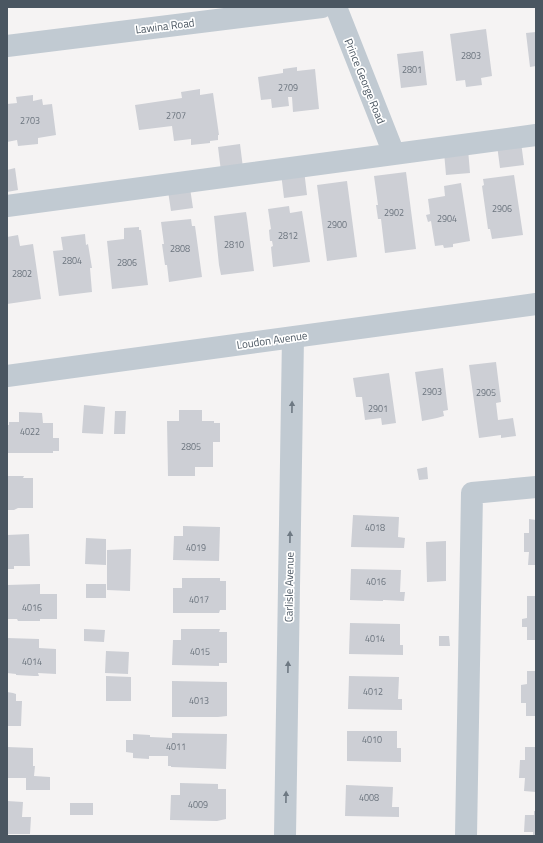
<svg xmlns="http://www.w3.org/2000/svg" width="543" height="843" viewBox="0 0 543 843" font-family="'Titillium Web',sans-serif">
<style>
.building{fill:#cdcfd5}
.lines{fill:none;stroke-linecap:round;stroke-linejoin:round}
.minor{stroke:#c1cad2;stroke-width:22}
.oneway{fill:#6e7983}
.labels{text-anchor:middle;dominant-baseline:central;stroke-width:3.5;stroke-linejoin:round;paint-order:stroke}
.number-label{font-size:9px;fill:#6b747e}
.street-label{font-size:11px;fill:#4a5661;stroke:#fff}
</style>
<rect width="100%" height="100%" fill="#f5f3f3"/>
<!-- building -->
<path class="building" d="M486 29 492 76 481 78 482 85 466 87 465 80 456 81 450 34Z
M536 32V66L530 67 526 33Z
M423 51 427 85 401 88 397 54Z
M297 67V71L315 69 319 109 293 112 292 97H288L289 106 272 108 271 99 261 100 258 77 283 73V69Z
M200 89V95L213 93 219 135H218V140L210 141V143L191 145V139L174 141 172 126 139 130 135 105 182 98 181 92Z
M33 95V101L42 99 43 105 52 104 56 135 38 138V144L18 146 17 140 7 142V104L17 103 16 97Z
M521 142 524 165 500 168 497 145Z
M240 144 243 168 221 171 218 147Z
M468 149 470 173 446 175 444 152Z
M15 168 18 190 7 192V170Z
M304 170 307 195 284 198 281 173Z
M406 172 416 249 385 253 381 219H378L376 205H378L374 176Z
M514 175 523 235 492 239 490 229H488L482 186 484 185 483 179Z
M347 181 357 257 327 261 317 185Z
M461 183 470 241 453 244V247L444 248 443 245 435 246 431 221 428 222 426 215 430 214 428 199 445 196 444 186Z
M190 188 193 208 171 211 168 191Z
M289 206 290 213 302 211 310 262 273 267 271 247 273 246 272 241H270L269 230 271 229 268 209Z
M246 212 247 218 254 271 221 275 219 265 214 216Z
M191 219 192 226H195L202 277 169 282 167 265H165L162 244H164L161 222Z
M139 227V230H141L148 285 112 289 107 241 124 239V228Z
M85 234 86 245 88 244 92 268H90L92 292 59 296 53 251 63 250 61 237Z
M18 235 20 246 33 244 41 299 7 304V237Z
M496 362 501 402 496 403 498 420 513 418 516 436 501 438V435L479 438 469 365Z
M443 368 448 410 443 411 444 416 437 418 422 421 415 372Z
M389 373 396 423 382 425 381 418 365 420 362 397H356L353 378Z
M84 405 105 407 103 434 82 433Z
M179 410H202V421H214V423H220V442H213V467H195V476H168L167 421H179Z
M115 411H126L125 434H114Z
M19 412 42 413 43 423H53V438H59V451H53V453H8V450H7V425H9V422H19Z
M427 467 428 479 419 480 417 469Z
M7 476H24L23 478H33V508H18L14 510H7Z
M353 515 399 517 398 537 405 538 404 548 351 547Z
M529 519 536 520V565H528L529 552H524V533H529Z
M183 526 220 527 219 561 173 560 174 536H183Z
M29 534 30 566H14V569H7V535Z
M86 538 106 539V565L85 564Z
M446 541V581L427 582 426 542Z
M131 549 130 591 107 590V550Z
M351 569 401 570 400 592H405L404 601 384 600H383V601L350 600Z
M182 578H220V581H226V610H220L219 613H173V588H182Z
M40 584V594H57V619H40V621H18L17 619H7V585Z
M86 584H106V598H86Z
M527 596H536V640H527V627H522V619L527 618Z
M350 623 400 624V645H403V655L349 654Z
M84 629 105 630 104 642 84 641Z
M181 629H220L219 632H227V663H219V666L172 665 173 640H181Z
M439 636H449L450 646H439Z
M7 638 39 639V648L56 649V674L38 673 39 676H34L16 675V674L7 673Z
M106 651 129 652 128 674 105 673Z
M527 671H536V716H526V703H521V685L527 684Z
M106 676 131 677V701H106Z
M349 676 399 677 398 699H402V710L348 709Z
M172 681 227 682V716L218 717H172Z
M7 692 13 693 16 694V701H22L21 726H7Z
M347 731H397V748H401V762L347 761Z
M172 733 227 734 226 769 171 767V766H168V756H149V759L133 758V753L126 752V740H133V734L150 735V737L172 738Z
M7 747 33 748V766H35L34 776 50 777V790H26V778H7Z
M525 747H536V792L524 791 525 778H519L520 760H525Z
M180 783 218 784V789H226V819L217 821 170 820 171 795H180Z
M346 785 393 787 392 807H399V817L345 816Z
M7 801 23 802 22 817H31L30 834H7Z
M70 803H93V815H70Z
M534 811H536V836H533V832H524L525 815H534Z"/>
<g class="lines">
<!-- minor -->
<path class="minor" d="M336 7 394 154
M7 46 322 7
M7 206 536 135
M7 376 536 304
M285 836 293 337
M466 836 472 493 536 487"/>
</g>
<!-- one-way arrows -->
<defs><path id="oneway-solid" d="M-6-.8H1V-3.2L6.5 0L1 3.2V.8H-6Z"/></defs>
<g class="oneway">
<use href="#oneway-solid" transform="translate(292 407) rotate(-89)"/>
<use href="#oneway-solid" transform="translate(290 537) rotate(-89)"/>
<use href="#oneway-solid" transform="translate(288 667) rotate(-89)"/>
<use href="#oneway-solid" transform="translate(286 797) rotate(-89)"/>
</g>
<g class="labels">
<!-- number labels -->
<g class="number-label">
<text x="471" y="55">2803</text>
<text x="412" y="69">2801</text>
<text x="288" y="87">2709</text>
<text x="176" y="115">2707</text>
<text x="30" y="120">2703</text>
<text x="502" y="208">2906</text>
<text x="394" y="212">2902</text>
<text x="447" y="218">2904</text>
<text x="337" y="224">2900</text>
<text x="288" y="235">2812</text>
<text x="234" y="244">2810</text>
<text x="180" y="248">2808</text>
<text x="72" y="260">2804</text>
<text x="127" y="262">2806</text>
<text x="22" y="273">2802</text>
<text x="432" y="391">2903</text>
<text x="486" y="392">2905</text>
<text x="378" y="408">2901</text>
<text x="30" y="431">4022</text>
<text x="191" y="446">2805</text>
<text x="375" y="527">4018</text>
<text x="196" y="547">4019</text>
<text x="376" y="581">4016</text>
<text x="199" y="599">4017</text>
<text x="32" y="607">4016</text>
<text x="375" y="638">4014</text>
<text x="200" y="651">4015</text>
<text x="32" y="661">4014</text>
<text x="373" y="691">4012</text>
<text x="199" y="700">4013</text>
<text x="372" y="739">4010</text>
<text x="176" y="746">4011</text>
<text x="369" y="797">4008</text>
<text x="198" y="804">4009</text>
</g>
<!-- street labels -->
<g class="street-label">
<text transform="translate(165 26) rotate(-7)">Lawina Road</text>
<text transform="translate(365 81) rotate(68)">Prince George Road</text>
<text transform="translate(272 340) rotate(-8)">Loudon Avenue</text>
<text transform="translate(289 587) rotate(-89)">Carlisle Avenue</text>
</g>
</g>
<!-- border -->
<rect width="543" height="843" fill="none" stroke="#4a5661" stroke-width="16"/>
</svg>
